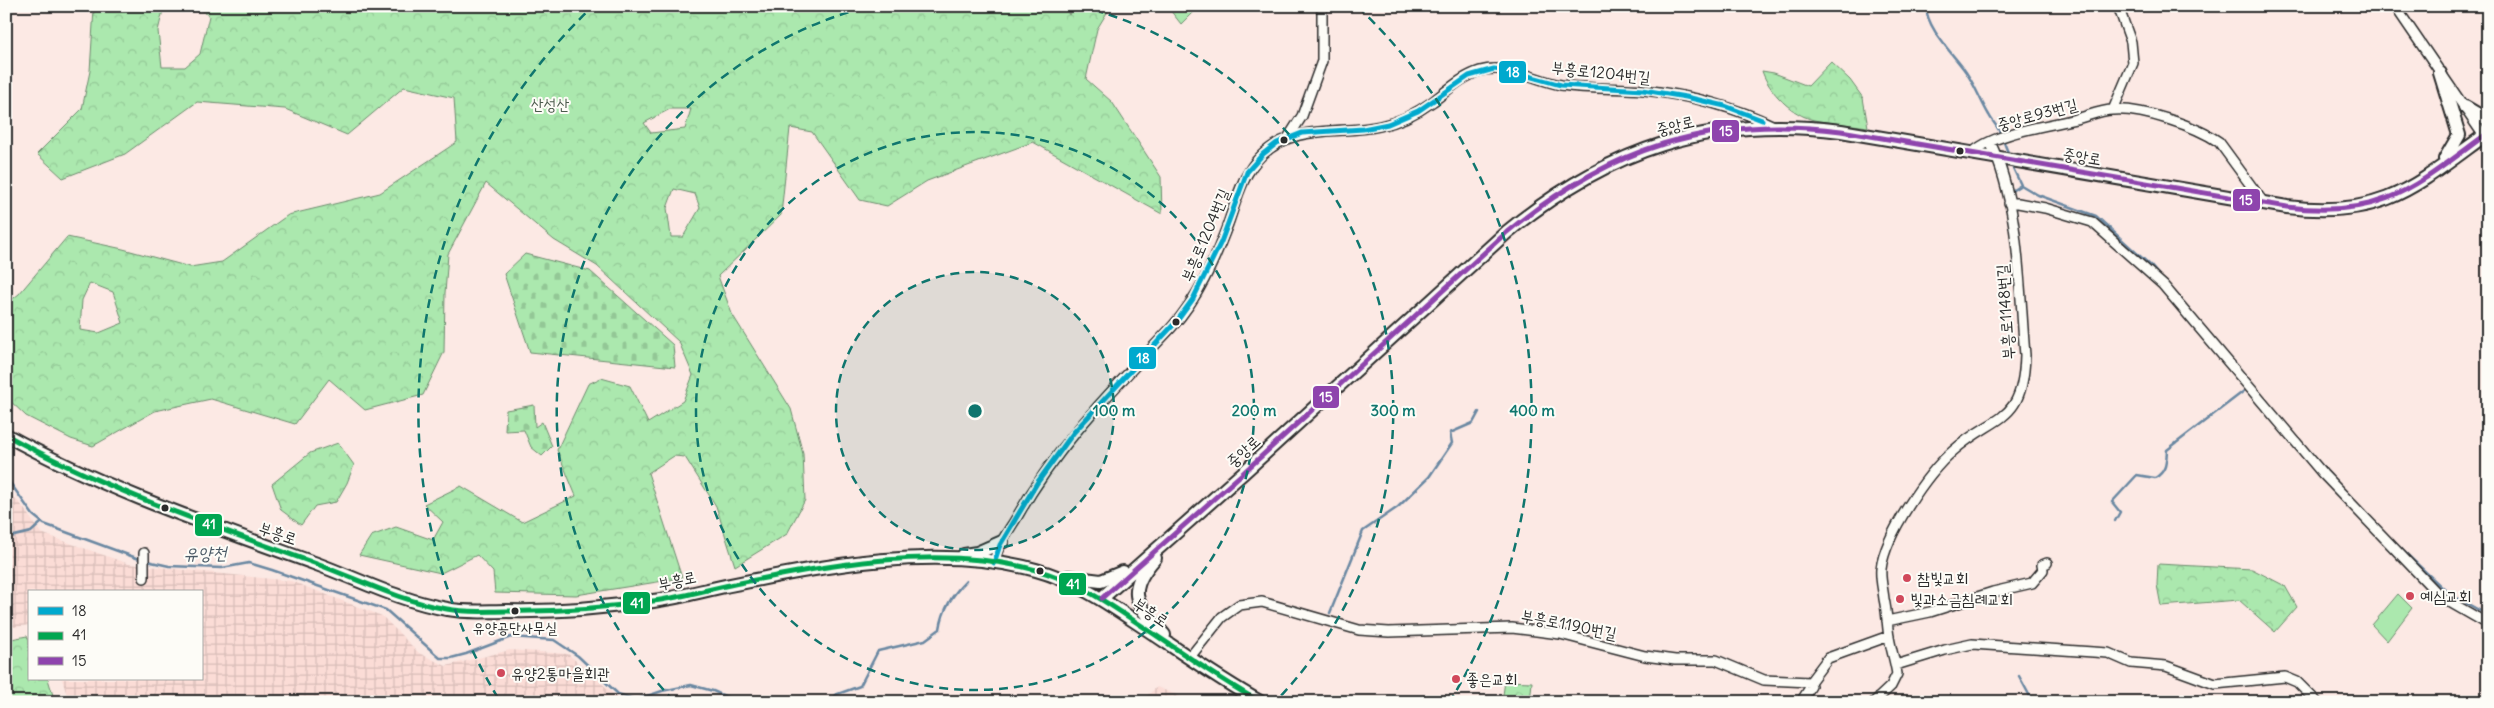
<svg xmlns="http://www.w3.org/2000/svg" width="2494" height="708" viewBox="0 0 2494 708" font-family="Delius,'Poor Story',sans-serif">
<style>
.industrial{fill:url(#industrial-grid)}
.forest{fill:url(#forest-crowns);stroke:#6b8a6c;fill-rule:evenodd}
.cemetery{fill:url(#cemetery-stones);stroke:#6b8a6c}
.garden{fill:#abe8ae;stroke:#6b8a6c}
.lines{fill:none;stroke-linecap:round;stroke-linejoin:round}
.stream{stroke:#6b88a2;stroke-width:2.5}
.street-casing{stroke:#2b2b2b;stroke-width:12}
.secondary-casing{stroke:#2b2b2b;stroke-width:16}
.street{stroke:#fdfcf7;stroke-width:9}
.secondary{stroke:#fdfcf7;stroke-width:12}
.bus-1-casing{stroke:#fdfcf7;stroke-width:9}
.bus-2-casing{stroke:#fdfcf7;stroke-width:9}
.bus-3-casing{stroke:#fdfcf7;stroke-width:9}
.bus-1{stroke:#00a9ce;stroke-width:5}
.bus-2{stroke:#00a651;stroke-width:5}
.bus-3{stroke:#8e44ad;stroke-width:5}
.ring{fill:none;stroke:#0f766e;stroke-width:2.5;stroke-dasharray:9 6}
.bus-dot{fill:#2b2b2b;stroke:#fdfcf7;stroke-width:2}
.poi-dot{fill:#d1495b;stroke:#fdfcf7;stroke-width:2}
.labels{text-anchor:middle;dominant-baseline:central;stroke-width:4;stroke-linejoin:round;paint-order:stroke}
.bus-label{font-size:15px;fill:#2b2b2b;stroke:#fdfcf7}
.street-label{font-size:16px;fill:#2b2b2b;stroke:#fdfcf7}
.park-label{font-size:16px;fill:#4b5a4c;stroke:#fdfcf7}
.poi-label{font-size:16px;fill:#2b2b2b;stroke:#fdfcf7;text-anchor:start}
.water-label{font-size:18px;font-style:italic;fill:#4b5a66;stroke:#fdfcf7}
.centre{fill:#0f766e;stroke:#fdfcf7;stroke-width:2.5}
.ring-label{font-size:15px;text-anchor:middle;font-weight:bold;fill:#0f766e;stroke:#fdfcf7;stroke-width:4;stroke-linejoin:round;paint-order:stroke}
.line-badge{stroke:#fdfcf7;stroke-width:2}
.badge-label{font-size:14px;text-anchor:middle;font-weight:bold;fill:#fff}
</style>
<defs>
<pattern id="industrial-grid" width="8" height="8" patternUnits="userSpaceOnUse" patternTransform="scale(1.25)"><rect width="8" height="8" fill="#fbdcd6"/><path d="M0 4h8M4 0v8" fill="none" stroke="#d7bdb8"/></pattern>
<pattern id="forest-crowns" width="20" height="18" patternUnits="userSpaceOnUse" patternTransform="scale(1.25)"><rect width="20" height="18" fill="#abe8ae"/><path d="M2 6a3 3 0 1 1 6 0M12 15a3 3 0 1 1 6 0" fill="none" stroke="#93c796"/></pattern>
<pattern id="cemetery-stones" width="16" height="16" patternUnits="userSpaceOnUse" patternTransform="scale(1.25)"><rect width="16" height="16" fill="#abe8ae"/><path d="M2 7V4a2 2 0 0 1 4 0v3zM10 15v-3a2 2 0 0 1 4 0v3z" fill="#93c796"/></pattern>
</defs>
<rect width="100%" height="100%" fill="#fce9e4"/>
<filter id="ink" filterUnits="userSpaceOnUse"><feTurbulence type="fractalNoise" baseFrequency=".02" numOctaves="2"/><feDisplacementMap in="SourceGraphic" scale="10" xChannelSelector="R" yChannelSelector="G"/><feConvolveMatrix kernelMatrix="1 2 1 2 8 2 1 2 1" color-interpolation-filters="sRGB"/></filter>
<g filter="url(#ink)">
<!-- industrial -->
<path class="industrial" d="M6 492 20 503 41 533 129 564 291 581 382 616 419 653 446 666 510 650 568 654 623 702H69L62 679H201V592H29V625L6 628Z
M1157 687 1193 702H1140Z"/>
<!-- forest -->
<path class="forest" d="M98 6H164L158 31 162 67H185L200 54 209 16 197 6H1065L1069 15 1074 6H1111L1097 29 1086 79 1112 102 1161 177 1162 214 1033 142 927 181 887 206 860 200 812 132 790 128 781 215 718 276 732 314 791 409 803 454 805 500 787 534 735 566 716 506 685 457 674 456 648 473 682 578 576 595 495 593 493 572 477 555 441 573 359 555 371 536 396 527 433 540 443 522 424 504 461 486 522 522 576 496 557 450 588 384 601 378 630 386 648 423 683 401 693 375 679 342 597 266 554 240 486 183 448 254 445 293 444 352 423 395 365 410 329 379 295 424 211 399 155 411 93 446 71 439 26 416 6 397V304L19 294 67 237 123 249 190 267 222 262 288 215 380 193 457 142 454 98 404 87 347 135 285 109 197 102 125 154 63 178 37 154 82 109 90 71 94 9ZM670 109H691L685 129 651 133 644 123ZM674 189 695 194 700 208 683 237H671L667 208ZM90 283 113 292 123 323 99 333 80 330 82 300Z
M1143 6H1199L1181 24 1170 10Z
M1831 62 1850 80 1863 98 1868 127C1850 124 1831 124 1814 120 1792 115 1769 92 1762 71L1774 73 1808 86Z
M338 443 354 465 347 483 336 502 315 506 301 525 281 510 272 484 310 453Z
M2158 564 2252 569 2285 586 2297 607 2275 632 2239 600 2161 606 2157 585Z
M27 636 29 640V679H48L55 702H6V640Z
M1505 681 1532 682 1530 702H1502Z"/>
<!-- cemetery -->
<path class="cemetery" d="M525 254 590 271 673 345 675 367 530 352 504 274Z
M534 405 535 427 542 422 552 446 542 456 531 447 524 430 505 431 506 410Z"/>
<!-- garden -->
<path class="garden" d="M2398 594 2412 608 2387 641 2372 625Z"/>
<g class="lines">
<!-- stream -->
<path class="stream" d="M1926 6C1926 27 1951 52 1963 68 1974 82 1980 100 1989 115 1993 123 1998 126 2001 135
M2003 140 2009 155
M2012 166 2021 185 2038 195 2096 216 2151 266 2162 279
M2010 192 2021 185
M2304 445 2330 475
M6 477 33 515 44 524 142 560
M2115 521 2120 512 2112 502 2137 475 2155 478C2167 471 2166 462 2167 450L2244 391
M6 538 31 532 42 522
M2399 547 2448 593 2488 615
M147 561 169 566 222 568 249 563 272 570 386 610 440 658H451L466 654 511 637 554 640 578 656 618 694 636 700 662 691 691 685 713 691 738 702
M1330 613 1363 531 1398 507 1429 477 1452 443 1450 433 1473 423 1479 412
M2019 676 2033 702
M828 702 835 695 860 686 878 651 925 640 940 629C943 609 952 595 966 581"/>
<defs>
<path id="street" d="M2395 6 2488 142
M2113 110 2133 63 2131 42 2118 6
M1288 138 1302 116 1322 61V6
M1971 154C1992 133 2047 126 2076 119 2088 116 2101 110 2113 110 2142 108 2196 126 2219 142L2263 202
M2009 203H2018L2045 208 2092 222 2163 285 2323 474 2441 597 2488 624
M994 563C997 545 1008 532 1017 517 1059 442 1113 390 1171 328 1198 299 1214 261 1228 224 1237 199 1242 174 1262 155 1295 123 1340 135 1380 126 1399 122 1417 113 1432 102 1447 91 1461 77 1480 71 1507 63 1535 80 1561 85 1589 89 1616 88 1644 90 1688 95 1733 106 1774 126
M144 578V553
M1887 621 1930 612 1993 592 2032 583 2043 570 2042 565 2047 563
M1190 657 1222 617 1239 605 1262 602 1359 630 1389 632 1512 628 1560 634 1645 656 1675 660H1716L1764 680 1810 682
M1896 665 1945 650 1972 644 2108 653 2131 663 2166 666 2215 684 2285 677 2297 682 2317 702
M1801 702 1811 686 1810 682 1828 658 1889 636
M1874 702 1891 686 1897 674C1895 661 1891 649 1889 637 1887 624 1887 612 1884 599 1883 589 1880 579 1881 569 1885 535 1927 473 1953 451 1996 413 2023 425 2025 355 2019 287 2020 203 1990 142"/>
<path id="secondary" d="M2440 73 2459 135 2445 159
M2465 107 2482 117H2488
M6 435C104 489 209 525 314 563 358 579 400 601 447 609 466 613 486 611 507 611 556 612 604 608 653 601 677 598 701 591 725 586 824 566 936 543 1036 570 1073 580 1105 601 1136 622 1177 649 1217 678 1260 702
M964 555 977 553 1002 542
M1155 558C1123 594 1138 605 1164 635
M1068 577 1101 581 1123 572
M1102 598 1243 473 1507 232C1608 149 1710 114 1841 131L2287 207C2384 219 2415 186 2488 133"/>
</defs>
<!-- street casing -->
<use href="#street" class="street-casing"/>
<!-- secondary casing -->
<use href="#secondary" class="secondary-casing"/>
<!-- street -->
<use href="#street" class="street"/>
<!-- secondary -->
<use href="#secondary" class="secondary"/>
<defs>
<path id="bus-1" d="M994 563 1000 545 1037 483 1074 432 1177 321 1193 299 1221 242 1247 172 1263 154 1277 143 1302 133 1363 129 1388 124 1418 111 1469 76 1494 69 1514 72 1561 85 1643 90 1686 97 1725 106 1762 120"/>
<path id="bus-2" d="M6 435C104 489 209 525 314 563 358 579 400 601 447 609 466 613 486 611 507 611 556 612 604 608 653 601 677 598 701 591 725 586 824 566 936 543 1036 570 1073 580 1105 601 1136 622 1177 649 1217 678 1260 702"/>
<path id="bus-3" d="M1102 598 1243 473 1507 232C1608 149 1710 114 1841 131L2287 207C2384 219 2415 186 2488 133"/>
</defs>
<!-- bus-1 casing -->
<use href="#bus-1" class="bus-1-casing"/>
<!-- bus-2 casing -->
<use href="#bus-2" class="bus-2-casing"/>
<!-- bus-3 casing -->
<use href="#bus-3" class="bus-3-casing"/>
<!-- bus-1 -->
<use href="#bus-1" class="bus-1"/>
<!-- bus-2 -->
<use href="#bus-2" class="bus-2"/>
<!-- bus-3 -->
<use href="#bus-3" class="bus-3"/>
</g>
</g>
<!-- distance rings -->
<circle cx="975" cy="411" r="139" fill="#0f766e" fill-opacity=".12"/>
<g class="ring">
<circle cx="975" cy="411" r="139"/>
<circle cx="975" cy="411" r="279"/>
<path d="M674 701A418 418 0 0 1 870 6M1080 6A418 418 0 0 1 1276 701"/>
<path d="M498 698A557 557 0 0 1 592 7M1358 7A557 557 0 0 1 1452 698"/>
</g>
<!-- markers -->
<g class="bus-dot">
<circle cx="1284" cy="140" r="4.5"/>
<circle cx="1960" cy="151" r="4.5"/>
<circle cx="1176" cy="322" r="4.5"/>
<circle cx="165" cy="508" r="4.5"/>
<circle cx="1040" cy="571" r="4.5"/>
<circle cx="515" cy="611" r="4.5"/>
</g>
<g class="poi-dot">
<circle cx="1907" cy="578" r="5"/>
<circle cx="2410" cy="596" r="5"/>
<circle cx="1900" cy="599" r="5"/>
<circle cx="501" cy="673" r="5"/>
<circle cx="1456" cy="679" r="5"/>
</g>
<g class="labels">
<!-- bus labels -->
<g class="bus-label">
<text x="515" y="627">유양공단사무실</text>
</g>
<!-- street labels -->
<g class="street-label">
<text transform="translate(1601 72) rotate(6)">부흥로1204번길</text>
<text transform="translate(2037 114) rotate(-15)">중앙로93번길</text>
<text transform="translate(1675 125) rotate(-14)">중앙로</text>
<text transform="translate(2082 156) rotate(9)">중앙로</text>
<text transform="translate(1205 235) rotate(-67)">부흥로1204번길</text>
<text transform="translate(2005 312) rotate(-94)">부흥로1148번길</text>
<text transform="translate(1243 451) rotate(-42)">중앙로</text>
<text transform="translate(278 533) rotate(19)">부흥로</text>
<text transform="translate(677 580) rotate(-12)">부흥로</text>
<text transform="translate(1151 612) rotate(34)">부흥로</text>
<text transform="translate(1569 624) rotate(11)">부흥로1190번길</text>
</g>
<!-- park labels -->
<g class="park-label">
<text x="550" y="104">산성산</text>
</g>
<!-- poi labels -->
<g class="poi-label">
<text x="1917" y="578">참빛교회</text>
<text x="2420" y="596">예심교회</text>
<text x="1910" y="599">빛과소금침례교회</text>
<text x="511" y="673">유양2통마을회관</text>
<text x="1466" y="679">좋은교회</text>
</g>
<!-- water labels -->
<g class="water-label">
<text transform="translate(205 553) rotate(-1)">유양천</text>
</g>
</g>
<circle cx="975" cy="411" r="8" class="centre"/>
<g class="ring-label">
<text x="1114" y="416">100 m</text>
<text x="1254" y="416">200 m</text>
<text x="1393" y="416">300 m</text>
<text x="1532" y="416">400 m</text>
</g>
<g class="line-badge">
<rect x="1498" y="60" width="29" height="24" rx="5" fill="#00a9ce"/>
<rect x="1711" y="119" width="29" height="24" rx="5" fill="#8e44ad"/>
<rect x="2232" y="188" width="29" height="24" rx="5" fill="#8e44ad"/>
<rect x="1128" y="346" width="29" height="24" rx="5" fill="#00a9ce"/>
<rect x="1312" y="385" width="28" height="24" rx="5" fill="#8e44ad"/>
<rect x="194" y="513" width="29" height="24" rx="5" fill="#00a651"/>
<rect x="1058" y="572" width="29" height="24" rx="5" fill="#00a651"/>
<rect x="622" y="591" width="29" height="24" rx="5" fill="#00a651"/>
</g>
<g class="badge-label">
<text x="1513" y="77">18</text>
<text x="1726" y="136">15</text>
<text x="2246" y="205">15</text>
<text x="1143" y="363">18</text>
<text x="1326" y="402">15</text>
<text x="209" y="529">41</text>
<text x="1073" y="589">41</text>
<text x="637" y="608">41</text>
</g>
<!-- margin -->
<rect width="2494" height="708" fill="none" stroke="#fdfcf7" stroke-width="25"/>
<rect x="12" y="12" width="2469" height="683" fill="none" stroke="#2b2b2b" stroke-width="2" filter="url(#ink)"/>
<!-- legend -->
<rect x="28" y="590" width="175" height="90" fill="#fdfcf7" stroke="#a9a8a5"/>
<rect x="38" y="607" width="25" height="8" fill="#00a9ce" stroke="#a9a8a5"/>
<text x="72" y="616" font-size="15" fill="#2b2b2b">18</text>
<rect x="38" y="632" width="25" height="8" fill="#00a651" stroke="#a9a8a5"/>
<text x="72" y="640" font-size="15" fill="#2b2b2b">41</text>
<rect x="38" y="657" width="25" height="8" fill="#8e44ad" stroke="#a9a8a5"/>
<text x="72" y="666" font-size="15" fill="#2b2b2b">15</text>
</svg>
